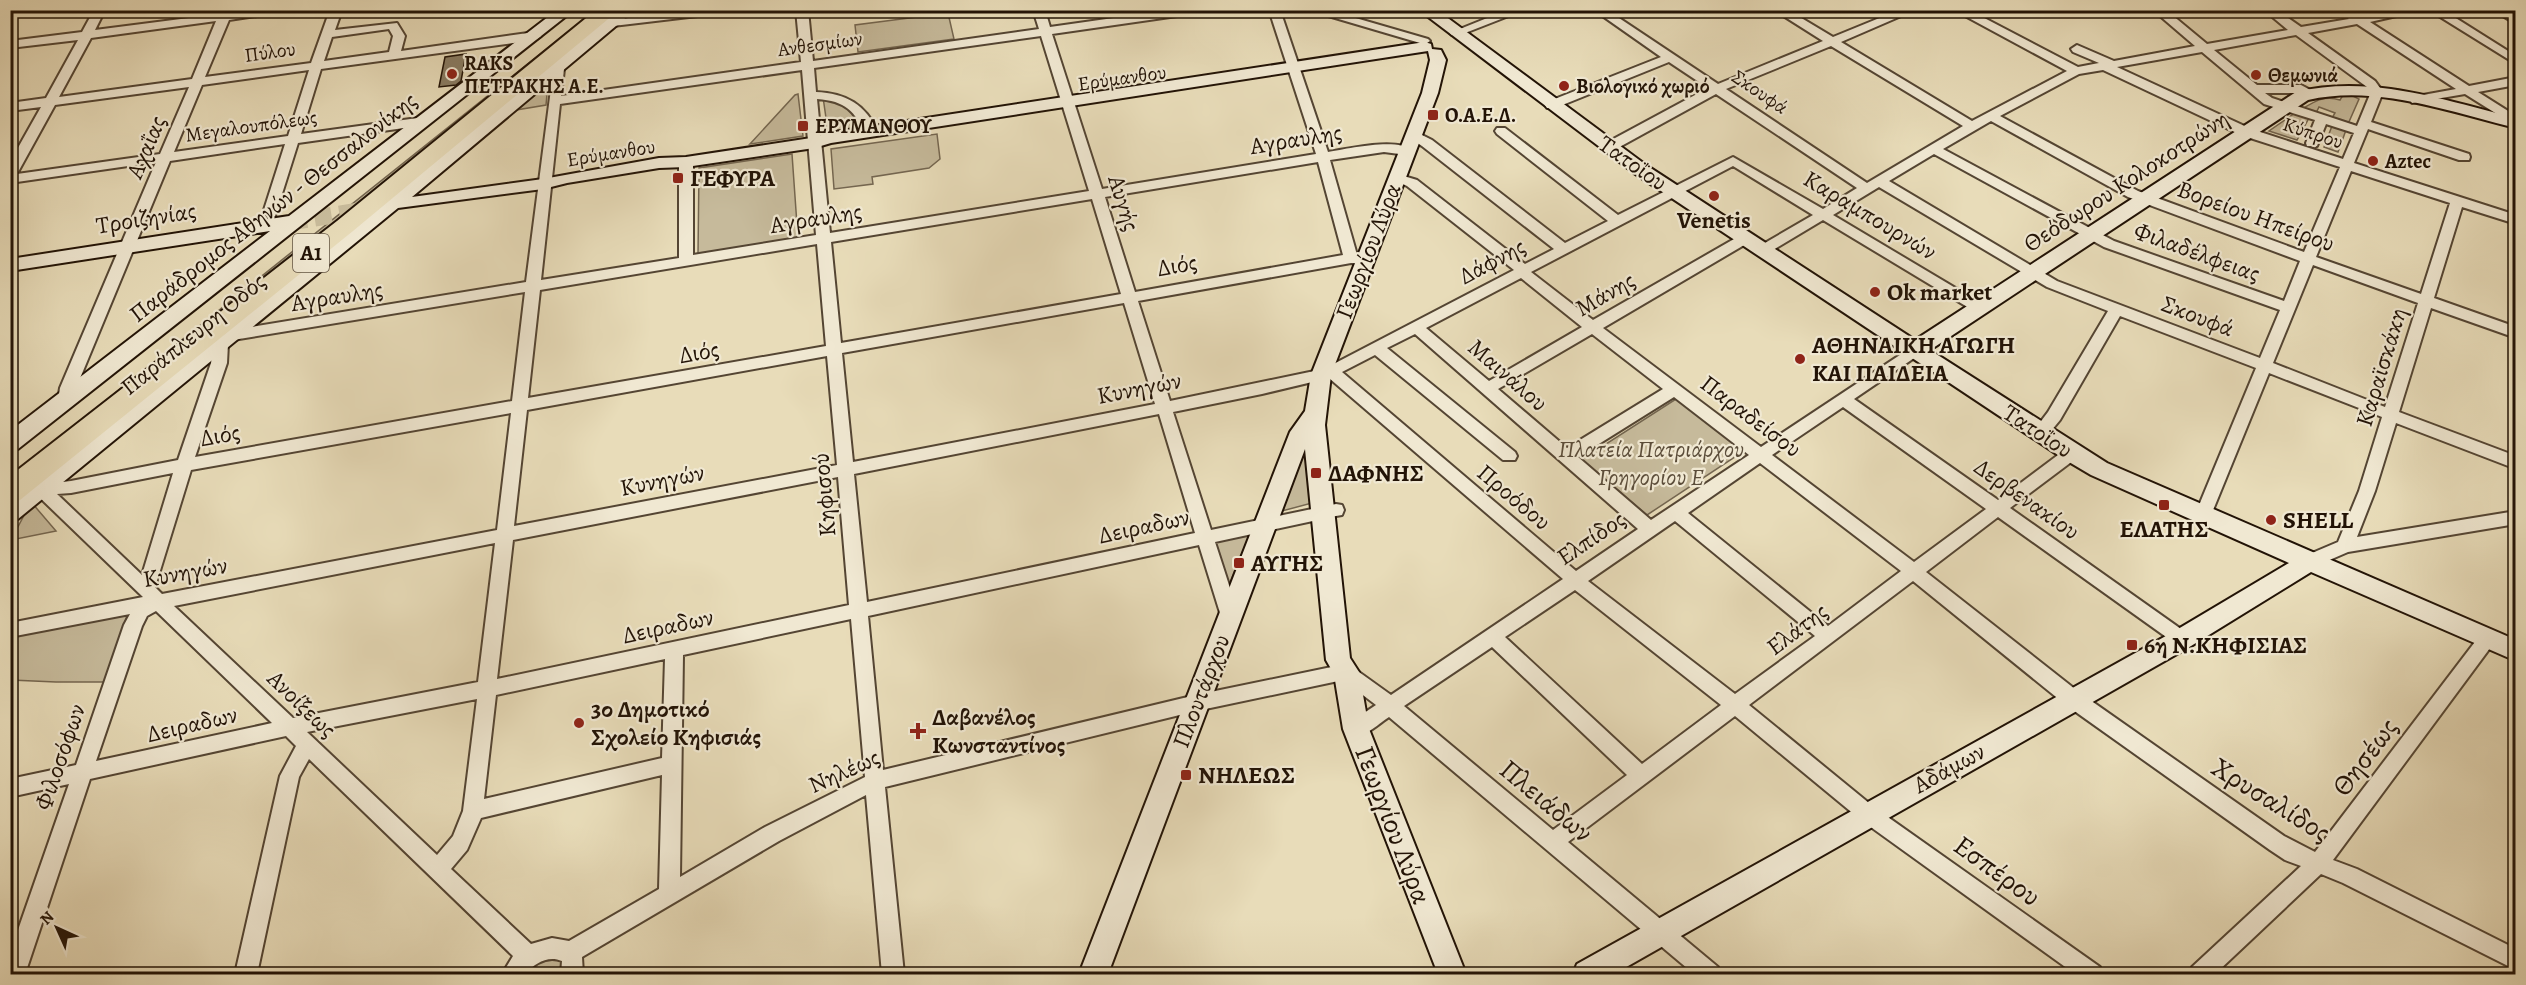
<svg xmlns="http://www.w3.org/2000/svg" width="2526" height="985" viewBox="0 0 2526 985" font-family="Alegreya,serif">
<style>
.green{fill:#c6ba9b;stroke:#746650;stroke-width:1.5}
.building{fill:#897c63;stroke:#221306;stroke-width:1.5}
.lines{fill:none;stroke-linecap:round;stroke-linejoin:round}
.secondary-tunnel{stroke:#cabe9e;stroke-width:17;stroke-dasharray:17 8;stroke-linecap:butt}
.street-casing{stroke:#544533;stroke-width:4}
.secondary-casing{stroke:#221306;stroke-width:4}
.highway-casing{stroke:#221306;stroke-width:4}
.street{fill:#f0e8d2;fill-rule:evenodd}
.secondary{fill:#f0e8d2;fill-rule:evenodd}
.highway{fill:#e8dcb9;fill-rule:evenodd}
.poi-dot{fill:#8f2418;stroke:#f0e8d2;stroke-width:2}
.labels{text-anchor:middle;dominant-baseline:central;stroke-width:4.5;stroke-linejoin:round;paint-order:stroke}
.far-street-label{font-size:20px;fill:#221306;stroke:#f0e8d2}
.far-poi-label{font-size:20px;font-weight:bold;fill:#221306;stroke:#f0e8d2;text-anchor:start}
.shield{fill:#f0e8d2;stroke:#605343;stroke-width:1.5}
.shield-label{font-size:22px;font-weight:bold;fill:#221306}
.street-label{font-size:24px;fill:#221306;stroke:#f0e8d2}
.poi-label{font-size:24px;font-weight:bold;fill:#221306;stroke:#f0e8d2;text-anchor:start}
.park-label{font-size:24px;font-style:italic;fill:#5b4d3a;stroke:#f0e8d2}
.near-street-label{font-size:28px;fill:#221306;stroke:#f0e8d2}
</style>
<rect width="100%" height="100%" fill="#e8dcb9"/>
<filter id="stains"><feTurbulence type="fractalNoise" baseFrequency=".00333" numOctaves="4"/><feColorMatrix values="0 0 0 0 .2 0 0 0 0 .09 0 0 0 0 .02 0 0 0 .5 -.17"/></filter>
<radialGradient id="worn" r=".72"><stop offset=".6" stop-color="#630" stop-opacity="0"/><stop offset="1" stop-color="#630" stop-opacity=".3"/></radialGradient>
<!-- green -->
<path class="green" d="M594 11H599L11 481V476Z
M948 13 954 39 858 52 855 25Z
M548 83 546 105 516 110Z
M798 94 803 136 750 144 795 95Z
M2343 95H2351L2359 99 2348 124 2332 118 2335 113 2319 107 2316 113 2302 109C2315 101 2325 95 2340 100Z
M823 97 845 103 866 126 828 132Z
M2295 113 2309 118 2297 140 2269 131Z
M2332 126 2346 130 2338 152 2324 147Z
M937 134 940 159 929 168 872 177 873 184 834 189 831 149Z
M792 154 798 239 698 255 699 168Z
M1676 399 1744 451 1647 515 1581 460Z
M1307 445 1312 503 1282 511Z
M32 503 56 531 11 540 30 504Z
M1251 531 1227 590 1207 538Z
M128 613 104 682H56L11 680 10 635Z
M558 957 564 968 562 974H522L531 962Z"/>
<!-- building -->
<path class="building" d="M466 54 461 81 456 85 439 87 445 57Z"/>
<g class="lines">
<!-- secondary-tunnel -->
<path class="secondary-tunnel" d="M290 222 378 208"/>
<defs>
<path id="street" d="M94 10H105L95 30 220 14 221 10H233L232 12 282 10 277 13 229 20 205 77 311 63 330 10H342L335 30 397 23 405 36 401 51 535 32 541 36 535 40 321 69 301 134 425 117 431 121 425 125 298 143 275 216 270 217 263 213 285 144 170 161 76 388 71 404H61L58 400 60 388 156 162 10 183V162L41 107 10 111V103L46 98 78 40 10 48V41L82 32ZM216 21 192 79 59 97 91 38ZM389 29 393 36 389 52 324 61 332 37ZM309 70 288 136 174 152 202 85ZM189 87 160 154 17 174 55 105Z
M690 10H728L723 13 613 26 607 23 613 20Z
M796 10H808L813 61 1039 29 1033 10H1045L1050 27 1170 10H1203L1198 13 1052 34 1102 189 1316 154 1271 16 1252 10H1293L1282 16 1328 152C1348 149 1398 137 1413 151L1407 155 1384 152 1330 160 1357 255 1370 258 1372 261 1370 264 1351 263 1138 301 1170 401 1324 369 1514 270 1407 186 1390 178 1392 175 1397 174 1417 180 1525 264 1554 249 1422 146 1407 136 1408 133H1418L1432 140 1565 243 1608 221 1497 134 1495 131 1497 128H1505L1618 215 1733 157 1823 209 1857 188 1716 94 1614 150H1604L1603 147 1604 144 1708 88 1669 62 1555 108H1547L1545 105 1547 102 1661 57 1594 10H1607L1718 84 1823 41 1774 10H1788L1833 37 1899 10H1915L1841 42 1972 121 2067 71 1954 10H1969L2078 67 2099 63 2073 52 2071 49 2077 45 2114 61 2195 46 2153 10H2166L2207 44 2288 30 2264 10H2277L2301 27 2349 19 2338 10H2352L2361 17 2396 10H2423L2370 22 2469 86 2516 77V85L2478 92 2516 116V126L2465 94 2412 103 2410 100 2412 97 2456 89 2357 24 2308 33 2375 81 2383 92 2371 122 2469 154 2470 157 2469 160H2459L2368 129 2354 163 2516 215V224L2462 207 2434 298 2516 327V338L2431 308 2399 412 2516 456V469L2396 423 2375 491 2357 537 2516 511V524L2348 552 2311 568 2305 566 2302 561 2305 556 2338 542 2359 491 2382 417 2269 373 2211 515 2209 520 2203 521 2197 520 2195 515 2256 368 2120 316 2060 420 2046 437H2034L2032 433 2048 412 2108 311 2047 287 1879 187 1833 215 1984 305 1986 308 1984 311H1974L1823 220 1768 253H1758L1756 250 1758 247 1813 215 1733 166 1531 272 1593 320 1741 235H1751L1753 238 1751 241 1603 328 1761 447 1915 345 1920 346 1923 350 1920 354 1854 399 1998 500 2066 449H2078L2080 453 2078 457 2010 508 2188 634 2191 639 2188 644 2182 646 2176 644 1998 517 1926 572 2080 693 2284 836 2315 852 2481 634 2487 632 2493 634 2496 639 2493 644 2333 860 2357 869 2516 949V970L2343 883 2321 874 2215 974H2189L2192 967 2301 866 2285 860 2270 850 2066 705 1913 581 1749 705 1875 808 2100 967 2103 974H2075L1861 820 1735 716 1568 842 1718 967 1721 974H1694L1389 717C1378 724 1363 740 1349 735L1347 729 1349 723 1376 705 1343 680 1196 711 885 787 904 974H882L866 795 779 841 582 957 583 974H561L562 961C548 955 535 963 525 974H502L513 956 309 759 299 777 257 974H235L280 776 296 746 286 736 90 779 25 974H10V953L69 784 10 797V779L76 765 124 625 130 614 10 637V623L143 597 35 493 33 489 35 485 71 481 178 460 211 363 214 344 221 339 228 344 227 363 195 457 512 401 525 292 233 340 226 335 233 330 526 282 554 66 558 65 564 69 561 96 801 62ZM2296 35 2367 87 2371 92 2357 126 2272 98 2265 93H2299L2310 97 2316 93 2301 85H2257L2214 50ZM1041 36 1089 191 830 233 817 99C846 101 854 111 867 135L872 136 878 132C866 105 846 93 816 92L814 68ZM1831 46 1963 126 1867 183 1726 89ZM2202 52 2264 104 2315 120 2306 143 2307 146H2317L2326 124 2354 133 2343 159 2251 129 2117 67ZM802 70 816 235 693 255V162L686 158 679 162V258L541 280 560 104ZM2103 70 2241 135 2340 167 2304 252 2138 191 2000 116 2079 74ZM1991 121 2128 197 2300 261 2284 301 2114 241 1943 149ZM1934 154 2104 247 2280 310 2260 358 2057 281 1889 181ZM1318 162 1343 255 1135 292 1105 197ZM2351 171 2450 203 2421 294 2316 257ZM1092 199 1121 294 841 343 831 242ZM817 244 826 346 528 398 540 290ZM2313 265 2418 303 2385 407 2273 363ZM1521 278 1582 327 1489 381 1426 328ZM1124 303 1155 404 853 462 842 353ZM1415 334 1638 529 1576 571 1342 372 1375 355 1503 460H1515L1517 456 1515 452 1387 348ZM1592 334 1663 389 1567 448 1498 389ZM827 356 837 465 514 526 527 410ZM1329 378 1563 579 1391 695 1352 667 1346 664 1196 695 883 770 868 616 1199 545 1221 616 1224 621 1230 623 1236 621 1239 616 1215 542 1336 516 1342 515 1344 510 1342 505 1336 504 1211 530 1173 412 1262 394ZM1674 397 1749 455 1651 520 1578 457ZM1843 407 1986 509 1914 562 1772 455ZM511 413 497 530 162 594 155 587 191 470ZM1159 414 1195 533 867 602 854 474ZM1760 463 1901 571 1828 626 1688 513ZM173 473 142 575 57 494 71 493ZM838 477 849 605 497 679 513 540ZM1675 521 1815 636 1735 694 1588 581ZM495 543 478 682 293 718 174 606ZM1575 590 1721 705 1642 764 1505 637ZM156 611 272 723 96 761 142 626 147 616ZM851 619 865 777 765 827 680 877 683 655ZM1492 647 1627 775 1553 830 1404 706ZM665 659 662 758 484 799 496 695ZM477 699 463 811 453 836 437 855 307 732ZM662 775 659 889 569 941 552 938 531 944 451 869 467 850 481 818Z
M1308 10H1328L1428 39 1430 41 1424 45 1420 43Z
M1507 10H1524L1460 35H1452L1450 33Z
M2429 10H2443L2516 56V64Z
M2493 10H2507L2516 16V24Z"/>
<path id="secondary" d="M557 10H574L18 449 10 451V431L270 231 10 271V259L289 216Z
M618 10H635L412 197 543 179 659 158 686 157 811 138 828 133 1425 42 1431 44 1432 49 1441 50 1446 60 1438 93 1331 375 1325 425 1350 658 1359 672 1369 729 1466 974H1438L1343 729 1334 674 1326 660 1305 449 1108 974H1079L1290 432 1305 411 1311 375 1422 93 1430 60 1428 51 831 143 814 148 686 167 659 168 567 183 543 189 398 208 18 519 10 522V500L226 330Z
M1419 10H1437L1646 165 1915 340 2296 92C2370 74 2444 100 2516 118V128C2450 112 2376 84 2308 100L1930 350 2107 463 2516 640V661L2311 572 2191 646 1614 974H1573L1577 964 2173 632 2289 563 2091 475 2064 459 1634 173Z"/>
<path id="highway" d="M596 10H619L353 231 20 500 10 503V476L337 221Z"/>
</defs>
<!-- street casing -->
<use href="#street" class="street-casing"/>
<!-- secondary casing -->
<use href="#secondary" class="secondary-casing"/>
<!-- highway casing -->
<use href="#highway" class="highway-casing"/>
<!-- street -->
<use href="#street" class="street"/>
<!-- secondary -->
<use href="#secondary" class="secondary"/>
<!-- highway -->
<use href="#highway" class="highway"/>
</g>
<!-- markers -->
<g class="poi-dot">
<circle cx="452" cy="74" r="6"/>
<circle cx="2256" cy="75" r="6"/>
<circle cx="1564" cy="86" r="6"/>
<rect x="1427" y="109" width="12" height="12" rx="3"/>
<rect x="797" y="120" width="12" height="12" rx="3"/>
<circle cx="2373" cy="161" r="6"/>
<rect x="672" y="172" width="12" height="12" rx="3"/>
<circle cx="1714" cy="196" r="6"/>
<circle cx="1875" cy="292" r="6"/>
<circle cx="1800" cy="359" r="6"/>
<rect x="1310" y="467" width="12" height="12" rx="3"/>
<rect x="2158" y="499" width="12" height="12" rx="3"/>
<circle cx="2271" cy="520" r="6"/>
<rect x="1233" y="557" width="12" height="12" rx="3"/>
<rect x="2126" y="639" width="12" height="12" rx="3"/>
<circle cx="579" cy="723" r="6"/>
<path d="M915 722h6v6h6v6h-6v6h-6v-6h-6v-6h6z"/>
<rect x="1180" y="769" width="12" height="12" rx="3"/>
</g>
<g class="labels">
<!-- far-street labels -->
<g class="far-street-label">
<text transform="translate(820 44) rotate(-8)">Ανθεσμίων</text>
<text transform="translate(270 52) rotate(-8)">Πύλου</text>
<text transform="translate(1122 78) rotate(-8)">Ερύμανθου</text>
<text transform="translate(1760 92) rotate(34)">Σκουφά</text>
<text transform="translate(251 126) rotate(-8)">Μεγαλουπόλεως</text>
<text transform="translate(2313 133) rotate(18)">Κύπρου</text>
<text transform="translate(611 153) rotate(-9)">Ερύμανθου</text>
</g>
<!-- far-poi labels -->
<g class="far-poi-label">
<text x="464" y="63">RAKS<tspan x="464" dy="23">ΠΕΤΡΑΚΗΣ Α.Ε.</tspan></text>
<text x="2268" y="75">Θεμωνιά</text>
<text x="1576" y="86">Βιολογικό χωριό</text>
<text x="1445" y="115">Ο.Α.Ε.Δ.</text>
<text x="815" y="126">ΕΡΥΜΑΝΘΟΥ</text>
<text x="2385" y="161">Aztec</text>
</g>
<!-- shield labels -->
<rect class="shield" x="293" y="234" width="36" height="38" rx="4.5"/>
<g class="shield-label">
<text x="311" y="253">Α1</text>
</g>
<!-- street labels -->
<g class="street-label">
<text transform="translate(1296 139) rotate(-9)">Αγραυλης</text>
<text transform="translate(146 147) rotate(-67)">Αχαΐας</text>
<text transform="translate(1633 163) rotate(35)">Τατοΐου</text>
<text transform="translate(2126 181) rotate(-33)">Θεόδωρου Κολοκοτρώνη</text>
<text transform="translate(1124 203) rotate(73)">Αυγής</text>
<text transform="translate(273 207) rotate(-38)">Παράδρομος Αθηνών - Θεσσαλονίκης</text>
<text transform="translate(1870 215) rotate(31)">Καραμπουρνών</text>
<text transform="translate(2256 216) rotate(20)">Βορείου Ηπείρου</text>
<text transform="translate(146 218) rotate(-9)">Τροιζηνίας</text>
<text transform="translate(816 218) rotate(-9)">Αγραυλης</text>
<text transform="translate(1368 251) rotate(-69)">Γεωργίου Λύρα</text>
<text transform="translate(2197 252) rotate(20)">Φιλαδέλφειας</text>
<text transform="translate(1492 261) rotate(-28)">Δάφνης</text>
<text transform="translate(1177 265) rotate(-10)">Διός</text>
<text transform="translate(1605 294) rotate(-30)">Μάνης</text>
<text transform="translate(337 296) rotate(-9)">Αγραυλης</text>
<text transform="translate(2198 316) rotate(21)">Σκουφά</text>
<text transform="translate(193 334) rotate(-39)">Παράπλευρη Οδός</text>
<text transform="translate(699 352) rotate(-10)">Διός</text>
<text transform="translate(2381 367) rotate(-73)">Καραϊσκάκη</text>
<text transform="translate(1508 375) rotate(41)">Μαινάλου</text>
<text transform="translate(1139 388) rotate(-11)">Κυνηγών</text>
<text transform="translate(1751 416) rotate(37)">Παραδείσου</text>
<text transform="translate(2038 431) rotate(33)">Τατοΐου</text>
<text transform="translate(220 435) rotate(-10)">Διός</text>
<text transform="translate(662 480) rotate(-11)">Κυνηγών</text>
<text transform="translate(824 495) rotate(-95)">Κηφισού</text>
<text transform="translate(1514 497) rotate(40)">Προόδου</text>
<text transform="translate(2027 499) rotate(35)">Δερβενακίου</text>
<text transform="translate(1144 526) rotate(-12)">Δειραδων</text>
<text transform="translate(1591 538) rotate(-34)">Ελπίδος</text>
<text transform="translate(185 572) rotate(-10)">Κυνηγών</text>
<text transform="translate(668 626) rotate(-12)">Δειραδων</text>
<text transform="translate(1797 629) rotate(-37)">Ελάτης</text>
<text transform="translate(1201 691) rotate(-69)">Πλουτάρχου</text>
<text transform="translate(302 704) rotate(44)">Ανοίξεως</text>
<text transform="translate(192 724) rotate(-13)">Δειραδων</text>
<text transform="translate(60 757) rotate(-71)">Φιλοσόφων</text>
<text transform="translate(1949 768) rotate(-29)">Αδάμων</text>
<text transform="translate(844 771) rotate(-24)">Νηλέως</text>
</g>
<!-- poi labels -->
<g class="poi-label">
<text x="690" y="178">ΓΕΦΥΡΑ</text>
<text x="1714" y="220" text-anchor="middle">Venetis</text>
<text x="1887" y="292">Ok market</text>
<text x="1812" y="345">ΑΘΗΝΑΙΚΗ ΑΓΩΓΗ<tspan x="1812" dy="28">ΚΑΙ ΠΑΙΔΕΙΑ</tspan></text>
<text x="1328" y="473">ΔΑΦΝΗΣ</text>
<text x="2283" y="520">SHELL</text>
<text x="2164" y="529" text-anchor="middle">ΕΛΑΤΗΣ</text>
<text x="1251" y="563">ΑΥΓΗΣ</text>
<text x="2144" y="645">6η Ν.ΚΗΦΙΣΙΑΣ</text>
<text x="591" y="709">3ο Δημοτικό<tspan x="591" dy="28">Σχολείο Κηφισιάς</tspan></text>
<text x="932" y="717">Δαβανέλος<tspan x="932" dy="28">Κωνσταντίνος</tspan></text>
<text x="1198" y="775">ΝΗΛΕΩΣ</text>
</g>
<!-- park labels -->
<g class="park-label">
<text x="1651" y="449">Πλατεία Πατριάρχου<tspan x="1651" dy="28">Γρηγορίου Ε</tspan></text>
</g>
<!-- near-street labels -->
<g class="near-street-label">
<text transform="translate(2365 757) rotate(-53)">Θησέως</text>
<text transform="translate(2271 800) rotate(32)">Χρυσαλίδος</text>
<text transform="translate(1546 801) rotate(40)">Πλειάδων</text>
<text transform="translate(1393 825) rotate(69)">Γεωργίου Λύρα</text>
<text transform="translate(1997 871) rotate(36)">Εσπέρου</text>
</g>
</g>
<!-- margin -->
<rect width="2526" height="985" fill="none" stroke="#e8dcb9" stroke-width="36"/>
<rect x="12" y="12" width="2502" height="961" fill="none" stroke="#221306" stroke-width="3"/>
<rect x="18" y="18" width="2490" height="949" fill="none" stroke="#221306" stroke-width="1.5"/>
<!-- north arrow -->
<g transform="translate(57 928) rotate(315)" stroke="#f0e8d2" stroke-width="4.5" paint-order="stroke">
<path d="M0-4.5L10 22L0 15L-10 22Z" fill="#221306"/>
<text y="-9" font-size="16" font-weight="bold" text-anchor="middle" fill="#221306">N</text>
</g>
<rect width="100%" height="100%" filter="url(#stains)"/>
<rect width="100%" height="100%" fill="url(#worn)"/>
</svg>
